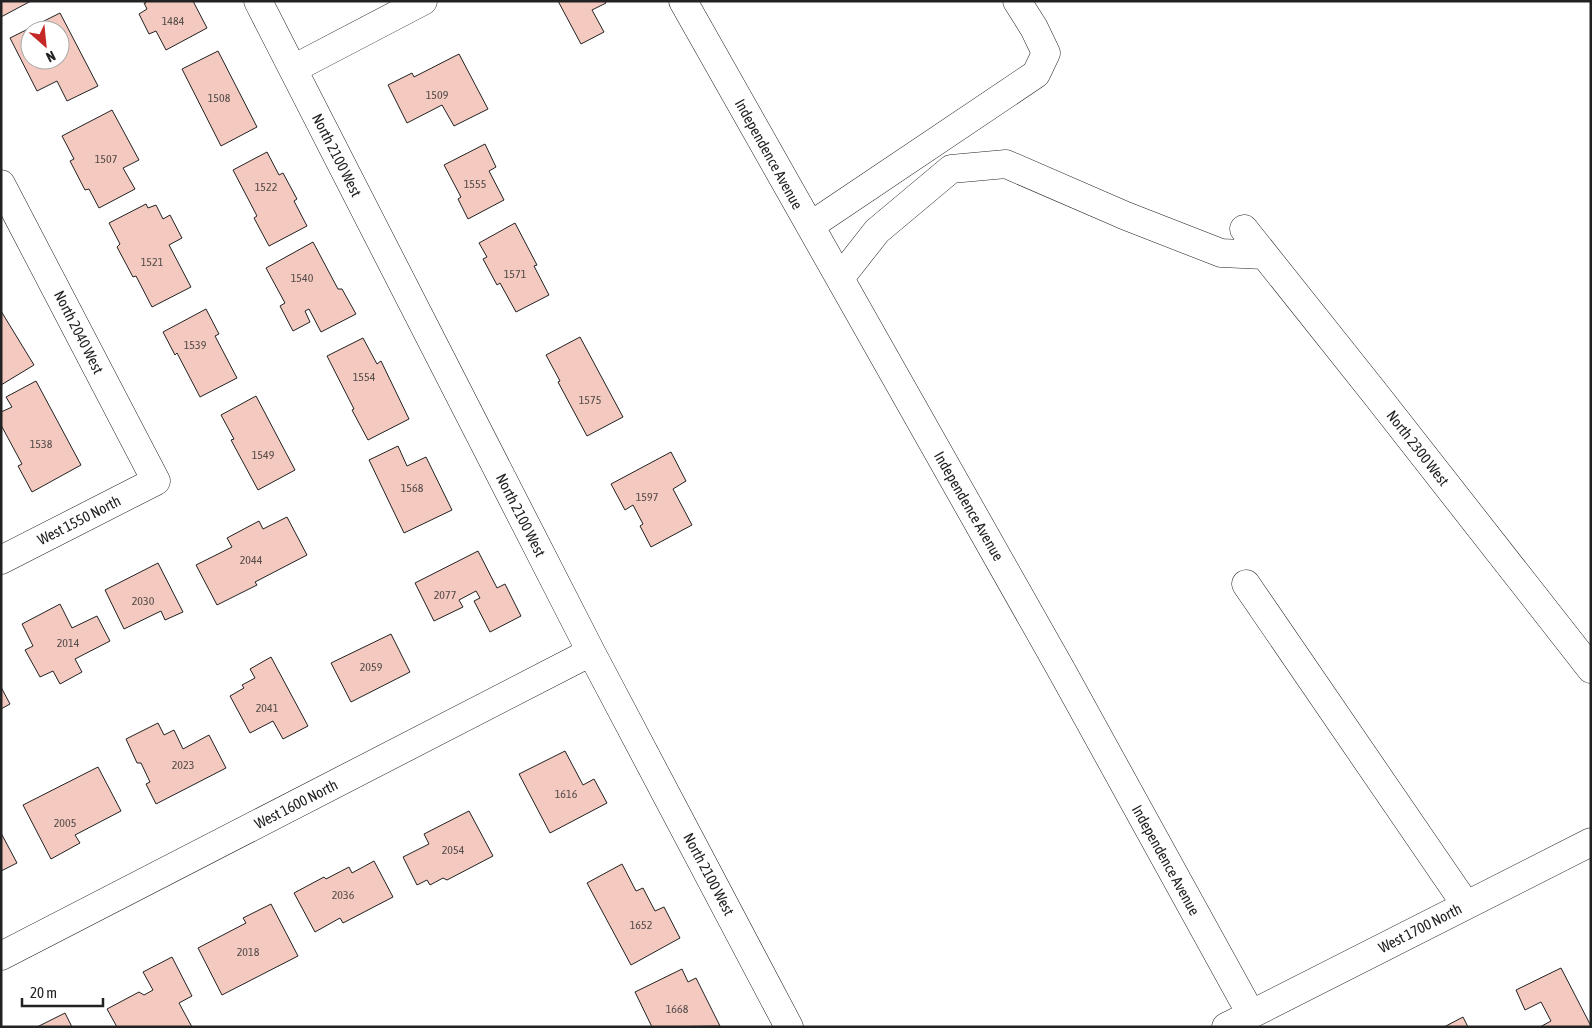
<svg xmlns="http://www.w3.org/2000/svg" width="1592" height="1028" viewBox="0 0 1592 1028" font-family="'Asap Condensed',sans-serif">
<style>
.building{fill:#f3c9c0;stroke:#222;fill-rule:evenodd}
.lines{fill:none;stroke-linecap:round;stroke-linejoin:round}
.minor-casing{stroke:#222;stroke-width:29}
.minor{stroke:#fff;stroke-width:28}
.labels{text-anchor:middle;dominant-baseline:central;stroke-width:4;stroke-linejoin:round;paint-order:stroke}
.number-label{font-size:12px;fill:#564c4a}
.street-label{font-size:15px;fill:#222;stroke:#fff}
</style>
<rect width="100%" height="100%" fill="#fff"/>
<!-- building -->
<path class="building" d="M1 1H31L1 17Z
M145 1H193L207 28 166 50 156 31 149 34 139 14 147 9 144 3H146Z
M558 1H605L606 3 592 10 604 32 581 44Z
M60 13 98 86 67 101 57 81 37 91 10 38ZM30 30H60V60H30Z
M218 51 257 127 221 146 182 69Z
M459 54 488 109 454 126 442 105 407 123 388 85 412 73 414 77Z
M112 110 139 160 123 168 135 189 99 208 89 189 85 190 70 161 74 159 62 136Z
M485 144 496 167 489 171 504 200 468 219 458 199 461 197 444 165Z
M267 152 279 175 283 173 297 199 294 201 307 226 269 246 254 218 257 216 233 170Z
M146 204 148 208 156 205 163 219 170 215 182 238 169 245 191 287 152 307 136 276 133 277 117 247 120 244 109 223Z
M515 223 537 265 534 266 549 295 516 312 500 283 497 285 483 259 487 257 479 243Z
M313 242 338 289H342L356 314 321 332 309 309 305 311 310 322 293 331 280 306 285 303 266 268Z
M206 309 219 334 215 336 237 378 200 397 177 353 175 355 163 332Z
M1 311 34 365 1 385Z
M580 337 623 417 587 436 558 382 560 381 546 355Z
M363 338 377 364 381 361 409 419 368 440 352 410 354 409 327 356Z
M36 381 81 465 32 492 18 466 22 464 1 425V412L12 407 6 397Z
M256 396 295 470 258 490 231 440 234 439 221 415Z
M398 446 407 466 426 457 452 510 404 533 369 460Z
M671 452 686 481 673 489 692 525 651 547 640 526 643 524 633 505 625 510 611 484Z
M287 517 307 555 255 582 257 585 217 605 196 565 232 547 227 538 259 521 263 529Z
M478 551 497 588 505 584 521 616 490 632 474 601 480 598 476 591 459 600 463 607 434 621 415 583Z
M158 563 183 612 165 620 161 611 124 629 105 590Z
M60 604 72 628 97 616 110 641 75 659 82 672 60 684 53 671 40 677 25 650 33 646 22 624Z
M391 634 410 672 351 702 331 663Z
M271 657 308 726 283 739 273 721 250 733 230 696 244 688 242 685 255 678 250 669Z
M1 687 10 704 1 709Z
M158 723 164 735 174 730 183 749 209 735 226 768 156 804 146 784 150 782 141 763H137L126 739Z
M565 751 583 785 594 779 607 803 550 833 519 774Z
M98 767 121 811 75 835 80 843 51 859 23 805Z
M469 811 493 856 447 880 443 878 430 885 427 880 417 885 403 857 429 844 424 834Z
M1 833 17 863 1 871Z
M374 861 393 897 343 923 340 918 315 932 294 893 324 877 326 879 349 867 352 873Z
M622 864 636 891 643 888 655 911 664 907 680 938 631 965 587 883Z
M271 904 298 956 222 995 198 948 246 923 243 918Z
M172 957 192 996 179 1003 192 1027H117L107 1009 139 992 144 995 153 990 143 972Z
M1561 968 1591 1026V1027H1540L1551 1021 1541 1002 1525 1010 1516 990Z
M682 969 688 982 696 978 720 1026 652 1027 635 992Z
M65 1013 72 1027H37Z
M1463 1017 1468 1027H1444Z"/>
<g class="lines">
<defs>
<path id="minor" d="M258 1 591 652 789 1027
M683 1 1063 673 1251 1014
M293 69 423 1
M1 184 156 481 1 560
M810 226 1036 74 1046 53 1034 28 1017 1
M1244 229 1377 396 1591 669
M840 278 877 231 951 169 1006 164 1126 216 1221 253 1264 255
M1246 584 1466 905
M1 956 591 652
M1226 1027 1591 842"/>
</defs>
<!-- minor casing -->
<use href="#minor" class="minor-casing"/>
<!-- minor -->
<use href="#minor" class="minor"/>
</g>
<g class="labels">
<!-- number labels -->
<g class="number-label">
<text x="173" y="21">1484</text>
<text x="437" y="95">1509</text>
<text x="219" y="98">1508</text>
<text x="106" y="159">1507</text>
<text x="475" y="184">1555</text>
<text x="266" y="187">1522</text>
<text x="152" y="262">1521</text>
<text x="515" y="274">1571</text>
<text x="302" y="278">1540</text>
<text x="195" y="345">1539</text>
<text x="364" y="377">1554</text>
<text x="590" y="400">1575</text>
<text x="41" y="444">1538</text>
<text x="263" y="455">1549</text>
<text x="412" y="488">1568</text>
<text x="647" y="497">1597</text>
<text x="251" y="560">2044</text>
<text x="445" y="595">2077</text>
<text x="143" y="601">2030</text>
<text x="68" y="643">2014</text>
<text x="371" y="667">2059</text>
<text x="267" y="708">2041</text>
<text x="183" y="765">2023</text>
<text x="566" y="794">1616</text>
<text x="65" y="823">2005</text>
<text x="453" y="850">2054</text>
<text x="343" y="895">2036</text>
<text x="641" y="925">1652</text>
<text x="248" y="952">2018</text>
<text x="677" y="1009">1668</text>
</g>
<!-- street labels -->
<g class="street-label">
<text transform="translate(769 154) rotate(61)">Independence Avenue</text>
<text transform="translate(337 155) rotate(63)">North 2100 West</text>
<text transform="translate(79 332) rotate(63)">North 2040 West</text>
<text transform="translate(1418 448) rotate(52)">North 2300 West</text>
<text transform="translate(969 506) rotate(60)">Independence Avenue</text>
<text transform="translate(521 515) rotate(63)">North 2100 West</text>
<text transform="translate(79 520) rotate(-27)">West 1550 North</text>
<text transform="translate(296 804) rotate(-27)">West 1600 North</text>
<text transform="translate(1166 860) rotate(61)">Independence Avenue</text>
<text transform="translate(709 874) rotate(62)">North 2100 West</text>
<text transform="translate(1420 928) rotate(-27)">West 1700 North</text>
</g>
</g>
<!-- border -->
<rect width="1592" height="1028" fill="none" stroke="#222222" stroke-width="5"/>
<!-- north arrow -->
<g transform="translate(45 45) rotate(153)"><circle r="24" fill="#ffffff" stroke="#a7a7a7"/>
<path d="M0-4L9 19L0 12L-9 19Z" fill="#c62828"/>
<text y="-8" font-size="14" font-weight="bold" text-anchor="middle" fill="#222222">N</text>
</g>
<!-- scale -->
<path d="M22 998v8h81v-8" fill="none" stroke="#222222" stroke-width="2.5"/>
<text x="30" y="998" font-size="15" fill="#222222" stroke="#ffffff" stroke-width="4" paint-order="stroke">20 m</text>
</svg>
